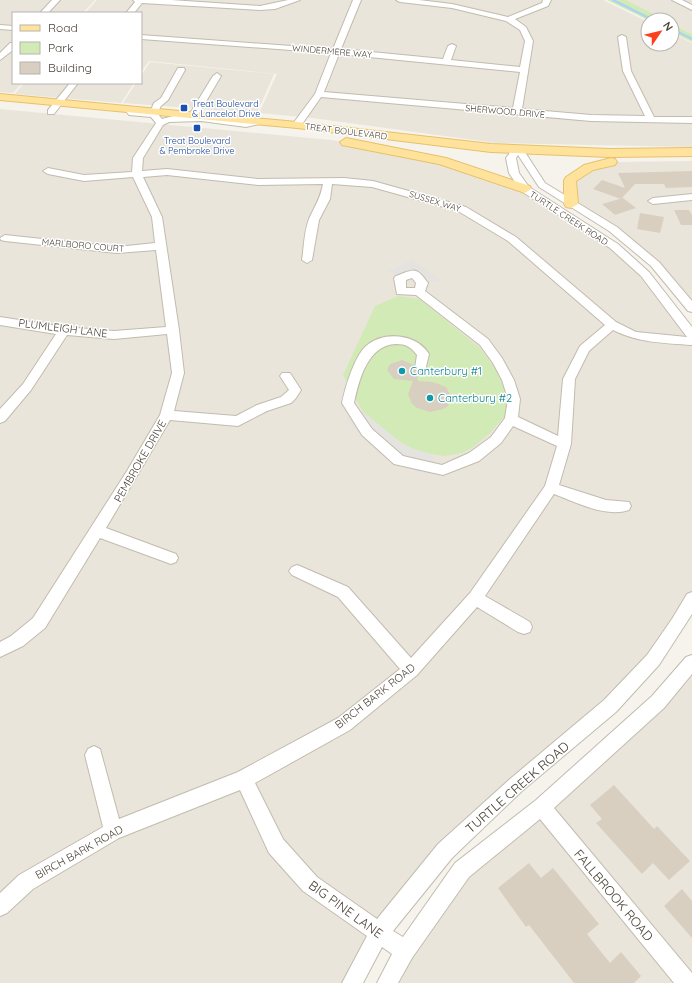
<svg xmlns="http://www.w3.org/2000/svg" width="692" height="983" viewBox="0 0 692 983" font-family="Quicksand,sans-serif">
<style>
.residential{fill:#eae5da}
.green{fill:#d2eab5}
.parking{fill:#e5e3e0}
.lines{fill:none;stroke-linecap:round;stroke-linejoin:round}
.stream{stroke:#a9d4f2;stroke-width:2.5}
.building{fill:#d8cfc1}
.minor-casing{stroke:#c2bbae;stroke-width:2}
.major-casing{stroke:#e6c16a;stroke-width:2}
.minor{fill:#fff;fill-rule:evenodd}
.major{fill:#ffe39c;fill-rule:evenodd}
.transit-dot{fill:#1a4fb4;stroke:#fff;stroke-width:1.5}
.culture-dot{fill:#0f9aa8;stroke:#fff;stroke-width:1.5}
.labels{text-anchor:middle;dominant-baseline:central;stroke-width:3;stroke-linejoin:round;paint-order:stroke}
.far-street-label{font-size:9px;fill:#4b4439;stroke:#fff}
.far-transit-label{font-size:9px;fill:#164399;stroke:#fff;text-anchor:start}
.street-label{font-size:11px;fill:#4b4439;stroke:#fff}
.culture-label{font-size:11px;fill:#0d838f;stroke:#fff;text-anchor:start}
.near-street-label{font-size:13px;fill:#4b4439;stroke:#fff}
</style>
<rect width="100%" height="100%" fill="#f6f3ec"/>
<!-- residential -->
<path class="residential" d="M0 0H95L83 13H13V83H22L13 93 0 92Z
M97 0H603L648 22V44H672V33L692 43V147L496 143 312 118 259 113 277 74 149 61 141 72V13H85Z
M624 0H692V34L672 24V20H663Z
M150 62 274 74 257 113 123 103 136 83H141V76Z
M24 83H134L121 103 15 94Z
M0 109 331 140 408 153 525 189 582 224 645 274 692 335V599L653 660 445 851 352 983H0Z
M692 161V308L687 300 613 229 571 204 569 194 580 170 611 162Z
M692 662V983H387L428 916Z"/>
<!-- green -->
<path class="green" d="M607 0H626L665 20H648Z
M672 24 692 34V42L672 32Z
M398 296 419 299 480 348 495 368 507 394 505 416 489 434 472 448 462 453 445 456 431 454 413 449 400 442 363 412 343 375 375 306Z"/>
<!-- parking -->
<path class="parking" d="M412 259 441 281 422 283 417 276 400 278 388 271Z
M363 412 400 442 413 449 431 454 443 474H425L395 464 376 450 346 419Z"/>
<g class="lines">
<!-- stream -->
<path class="stream" d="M613 0 653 20
M672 29 692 39"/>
</g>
<!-- building -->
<path class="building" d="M692 171V187L666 188 664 184H635L621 199 593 189 602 180 625 188 618 173Z
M623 198 636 208 615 215 602 204Z
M674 210H689L692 215V225H681Z
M640 213 664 217 660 233 637 229Z
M402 360 414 365 418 381 433 382 446 387 451 396 448 406 443 409 430 412 417 408 412 404 408 394 413 381 394 379 387 370 390 364Z
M614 785 654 829 657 826 690 861 669 880 653 863 642 874 596 823 602 819 590 805Z
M529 863 541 878 553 868 599 924 587 934 610 963 621 952 641 976 634 983H574L529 925 526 927 498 888Z
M682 889 692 901V938L664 906Z"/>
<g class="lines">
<defs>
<path id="minor" d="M52 0H60L48 13H40Z
M133 0H171L260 6 288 0H300L275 9 260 10 142 3 134 13H126L135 2Z
M353 0H361L341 49 443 59 448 46 452 44 456 46 451 60 520 67 525 41 520 30 506 21 452 8 400 2 396 0H419L452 4 508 17 542 3 543 0H551L548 6 515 19 526 27 533 41 522 109 591 115 645 116 623 71 618 37 622 35 626 37 631 71 654 117H692V123L591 121 321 97 300 127 297 128 292 125 315 94 331 53 141 39V35L333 49ZM339 54 520 72 513 108 324 92Z
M672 0H682L692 5V10Z
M0 25 13 26V30L0 29Z
M10 43H13V50L0 60V53Z
M178 68H184L185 70 168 100 161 106 157 113 162 119 177 115H189L213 76 217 73 221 76 198 115 246 121 256 119 261 122 259 124 246 127 201 121 169 122 163 125 143 158 142 171 167 169 258 179 344 178 373 181 466 207 516 237 616 322 636 332 687 337 641 276 610 248 521 191 509 173 506 158 515 146H521L545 183 617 227 659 262 692 301V312L688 311 651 266 609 231 539 187 518 155 516 158 519 173 529 187 618 244 649 272 692 327V345C664 343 639 343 613 330L589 351 575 379 571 444 559 485 606 500 629 502 631 506 629 510C605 518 576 502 554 494L485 596 530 622 532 627 530 632 524 634 518 632 477 607 417 675 350 730 255 783 283 839 317 877 377 919 438 844 510 779 604 700 647 655 672 619 687 594 692 592V614L659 665 616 712 522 791 452 858 393 931 403 937 455 863 536 800 652 696 686 657 692 655V674L664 708 554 808 692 973V983H674L540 819 469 877 412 958 398 983H377L392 954 382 947 363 983H342L367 936 303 891 269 853 240 790 119 838 33 889 7 913 0 916V893L19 875 103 827 85 755 88 749 94 746 100 749 119 819 238 772 338 718 400 669 338 597 292 575 289 571 292 567 297 565 302 567 348 587 411 658 470 593 545 486 557 446 513 426 501 443 479 461 443 475 394 464 362 435 342 403C345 388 354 357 366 346 384 330 417 334 429 354L425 371H417L415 368 417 355C411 347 406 344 396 344 368 345 359 379 354 403L372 429 403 456 442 465 469 453 491 437 505 418 508 399 502 380 493 363 480 345 416 295 397 294 394 278 396 276C414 269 416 266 428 283L425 291 488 339 502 358 514 380 520 399 518 417 558 436 563 379 580 346 605 325 508 241 458 211 372 187 332 184 330 199 319 220 312 260 307 263 302 260C304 247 304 232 309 219 315 205 320 200 323 184L258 185 167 175 143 177 162 217 179 330 184 373 174 411 236 416 257 405 281 397 289 390 280 376 282 373H290L301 390 296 398 291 403 267 411 238 426 170 420 106 528 176 554 178 558 176 562 171 564 100 538 45 628 23 646 0 657V642L11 636 33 618 127 471 160 415 172 373 167 334 114 339 67 335 31 390 5 421 0 423V409L23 384 56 334 0 325V317L64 327 114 331 166 327 156 250 117 253 5 241 1 240 0 238 5 235 117 247 155 243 152 217 133 177 84 181 48 174 43 171 48 168 84 175 132 172 133 158 156 123 151 117 129 115 125 110 129 107 135 111 150 112 154 103 161 98ZM412 278 416 283 415 288H406V280Z
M70 83H78L54 114H48V110Z
M692 194V200L653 204 648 201 653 198Z"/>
<path id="major" d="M0 94 297 122 491 144 609 149 692 148V156L609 157 491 152 297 128 0 100Z
M346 138 446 158 530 186 531 189 525 193 439 164 342 145 340 142Z
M611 158 615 159 617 162 615 165 593 170 576 181 578 204 571 208 566 207 564 204V180L566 177 584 165Z"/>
</defs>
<!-- minor casing -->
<use href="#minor" class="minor-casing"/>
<!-- major casing -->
<use href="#major" class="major-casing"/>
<!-- minor -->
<use href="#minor" class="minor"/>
<!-- major -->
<use href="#major" class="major"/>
</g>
<!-- markers -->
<g class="transit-dot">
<rect x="180" y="104" width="8" height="8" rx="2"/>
<rect x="193" y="124" width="8" height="8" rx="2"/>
</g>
<g class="culture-dot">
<circle cx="402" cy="371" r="4"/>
<circle cx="430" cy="398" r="4"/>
</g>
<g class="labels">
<!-- far-street labels -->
<g class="far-street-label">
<text transform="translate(332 51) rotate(5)">WINDERMERE WAY</text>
<text transform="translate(505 111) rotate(5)">SHERWOOD DRIVE</text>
<text transform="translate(346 131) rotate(7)">TREAT BOULEVARD</text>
<text transform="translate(435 201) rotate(17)">SUSSEX WAY</text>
<text transform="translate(569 218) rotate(33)">TURTLE CREEK ROAD</text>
<text transform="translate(83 245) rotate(5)">MARLBORO COURT</text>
</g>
<!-- far-transit labels -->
<g class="far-transit-label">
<text x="192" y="103">Treat Boulevard<tspan x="192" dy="10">&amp; Lancelot Drive</tspan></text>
<text x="197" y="140" text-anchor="middle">Treat Boulevard<tspan x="197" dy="10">&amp; Pembroke Drive</tspan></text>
</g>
<!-- street labels -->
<g class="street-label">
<text transform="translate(63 328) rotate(7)">PLUMLEIGH LANE</text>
<text transform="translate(140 461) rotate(-60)">PEMBROKE DRIVE</text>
<text transform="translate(375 696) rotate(-38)">BIRCH BARK ROAD</text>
<text transform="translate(79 852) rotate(-29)">BIRCH BARK ROAD</text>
</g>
<!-- culture labels -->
<g class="culture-label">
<text x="410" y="371">Canterbury #1</text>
<text x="438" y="398">Canterbury #2</text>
</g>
<!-- near-street labels -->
<g class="near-street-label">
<text transform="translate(517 787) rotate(-41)">TURTLE CREEK ROAD</text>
<text transform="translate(614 895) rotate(50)">FALLBROOK ROAD</text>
<text transform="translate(346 909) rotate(36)">BIG PINE LANE</text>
</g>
</g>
<!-- legend -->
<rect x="12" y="12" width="130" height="72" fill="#ffffff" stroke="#b7b4b0"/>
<rect x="20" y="25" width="20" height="6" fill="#ffe39c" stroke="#b7b4b0"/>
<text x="48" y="32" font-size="12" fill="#4b4439">Road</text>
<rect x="20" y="42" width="20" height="12" fill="#d2eab5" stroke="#b7b4b0"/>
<text x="48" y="52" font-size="12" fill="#4b4439">Park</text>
<rect x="20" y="62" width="20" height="12" fill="#d8cfc1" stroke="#b7b4b0"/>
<text x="48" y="72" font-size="12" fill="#4b4439">Building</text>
<!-- north arrow -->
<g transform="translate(660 32) rotate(55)"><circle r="19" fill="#ffffff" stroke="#b7b4b0"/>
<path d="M0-3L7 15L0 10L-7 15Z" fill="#fc3f1d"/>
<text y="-6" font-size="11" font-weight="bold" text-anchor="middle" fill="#4b4439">N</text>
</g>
</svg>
